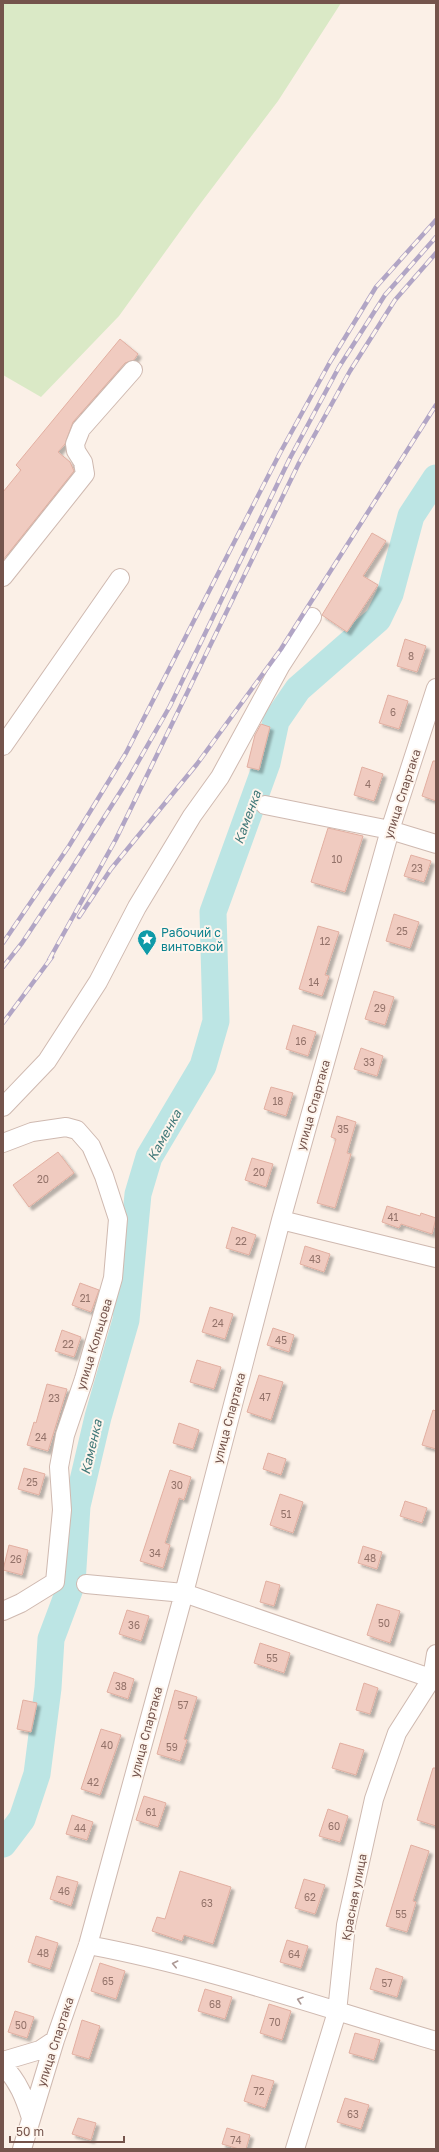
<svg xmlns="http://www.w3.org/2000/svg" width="439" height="2152" viewBox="0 0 439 2152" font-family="'Golos Text',sans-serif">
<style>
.green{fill:#dae9c6}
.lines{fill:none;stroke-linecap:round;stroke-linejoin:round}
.river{stroke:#bce5e4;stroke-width:27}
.building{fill:#f0cbc0;stroke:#e2afa1;filter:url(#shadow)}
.minor-casing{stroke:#cfb9b0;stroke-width:20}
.minor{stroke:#fff;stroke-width:18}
.rail-casing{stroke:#b1a5c5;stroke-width:4.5}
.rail{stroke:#fef5ed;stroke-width:3;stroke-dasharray:9;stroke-linecap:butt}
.oneway{stroke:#ac9894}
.labels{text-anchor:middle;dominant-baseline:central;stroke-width:4;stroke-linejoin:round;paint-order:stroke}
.number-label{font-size:10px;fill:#937269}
.street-label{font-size:12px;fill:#74544c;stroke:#fef5ed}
.culture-label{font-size:12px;fill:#0d838f;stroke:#fef5ed;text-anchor:start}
.water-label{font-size:13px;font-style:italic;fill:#407878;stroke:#fef5ed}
</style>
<defs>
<filter id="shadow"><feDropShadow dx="3.5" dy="3.5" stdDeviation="1" flood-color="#0004"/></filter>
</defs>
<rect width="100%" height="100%" fill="#fbf0e7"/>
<!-- green -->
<path class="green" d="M3 3H341L278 101 194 212 119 316 41 397 3 375Z"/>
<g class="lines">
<!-- river -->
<path class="river" d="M3 1844 22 1819 37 1774 48 1688 51 1639 72 1583 77 1506 98 1417 126 1320 138 1194 149 1157 203 1066 216 1021 213 912 267 763 276 721 298 689 378 619 390 594 411 516 436 478"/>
</g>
<!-- building -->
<path class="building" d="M120 339 138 354 134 360 125 363 73 422 65 444 58 452 70 462 74 471 3 560V492L21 470 16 465Z
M372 533 386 541 363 576 378 585 347 632 322 615Z
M405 639 426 646 417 672 397 666Z
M388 695 408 701 399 729 379 723Z
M261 724 270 727 259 770 247 767 255 735Z
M433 761H436V801L422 796Z
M362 767 383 774 374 801 354 795Z
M328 828 363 836 345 892 311 882Z
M411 855 431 861 424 882 404 876Z
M394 914 419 922 410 948 386 941Z
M318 926 339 932 325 975 329 976 322 996 299 989Z
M374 991 394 997 385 1025 365 1019Z
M293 1025 316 1032 308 1056 286 1049Z
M361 1048 383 1056 377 1076 354 1069Z
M271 1087 293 1093 286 1116 264 1109Z
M337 1116 356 1122 347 1153 351 1154 335 1208 317 1203 336 1139 331 1137Z
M58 1152 74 1173 29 1207 13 1185Z
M252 1158 273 1164 266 1187 245 1180Z
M387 1206 420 1216 421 1213 436 1218 432 1234 401 1224 399 1228 382 1222Z
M232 1227 256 1235 249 1255 226 1248Z
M305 1246 330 1254 324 1272 300 1264Z
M80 1283 99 1290 91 1312 72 1305Z
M210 1307 233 1314 225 1339 202 1332Z
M273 1328 294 1335 289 1352 267 1345Z
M62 1330 81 1337 74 1357 55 1351Z
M197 1360 221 1367 214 1389 190 1382Z
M259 1375 283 1382 271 1420 247 1412Z
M47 1384 67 1389 48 1451 27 1445 34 1422 36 1423Z
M433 1410 436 1411V1449L422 1445Z
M179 1423 199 1430 193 1449 173 1443Z
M268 1453 286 1459 281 1475 263 1469Z
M24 1468 45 1474 39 1495 18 1489Z
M170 1470 191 1477 184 1500 179 1498 165 1543 170 1545 163 1568 140 1561Z
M280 1494 303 1502 293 1533 270 1525Z
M405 1501 427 1508 422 1523 400 1516Z
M9 1545 28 1550 22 1575 3 1570Z
M363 1546 382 1552 377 1569 358 1563Z
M266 1581 280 1585 274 1606 260 1602Z
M377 1604 400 1611 390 1643 367 1635Z
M127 1610 149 1616 141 1641 119 1634Z
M260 1643 290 1653 284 1673 254 1663Z
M114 1672 134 1679 128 1699 107 1692Z
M364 1683 378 1688 370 1714 356 1710Z
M175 1690 197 1697 184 1739 187 1740 180 1761 157 1754Z
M23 1700 37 1703 31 1732 17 1729Z
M101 1729 121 1735 100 1795 81 1789Z
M340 1743 364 1750 356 1775 332 1768Z
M433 1768H436V1826L417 1820Z
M144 1796 166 1803 158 1827 136 1820Z
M328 1809 348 1816 340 1842 319 1836Z
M72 1815 93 1822 87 1840 66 1834Z
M411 1845 429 1851 413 1901 416 1902 407 1932 386 1926Z
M180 1871 231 1887 213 1944 184 1935 182 1941 152 1931 157 1917 165 1919Z
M57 1876 78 1882 71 1906 50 1899Z
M304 1879 325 1885 315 1914 295 1908Z
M36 1936 58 1943 50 1969 28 1962Z
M287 1940 308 1946 301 1968 280 1962Z
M100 1963 125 1971 116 1999 91 1991Z
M376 1968 403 1977 397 1997 370 1989Z
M205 1989 232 1997 225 2019 198 2011Z
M269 2004 291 2011 282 2040 260 2033Z
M15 2011 34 2017 27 2038 8 2032Z
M82 2020 100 2026 89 2059 72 2054Z
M355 2033 380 2040 374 2060 349 2053Z
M252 2075 274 2081 265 2108 244 2101Z
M345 2098 369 2105 361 2129 337 2122Z
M78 2118 96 2123 91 2140 72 2134Z
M227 2128 250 2135 246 2149H239L222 2144Z"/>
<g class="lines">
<defs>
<path id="minor" d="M3 577 85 474 83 462 76 451 75 444 81 429 133 370
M3 746 120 578
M265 805 390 830 436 844
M3 1107 47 1061 98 982 137 907 192 816 220 777 281 665 312 617
M3 1143 32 1132 66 1127 77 1130 91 1146 104 1176 118 1219 113 1278 84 1379 65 1435 59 1467 62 1510 55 1582 21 1603 3 1611
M281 1220 436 1258
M86 1584 184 1593 436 1680
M88 1945C207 1967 320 2007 436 2041
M3 2061 40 2050 55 2040
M3 2066C18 2080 25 2099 31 2118
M22 2149 55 2040 88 1945 184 1593 281 1220 390 830 436 688
M295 2149 337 2012 346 1925 374 1799 397 1733 432 1678 436 1654"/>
</defs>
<!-- minor casing -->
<use href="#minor" class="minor-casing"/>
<!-- minor -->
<use href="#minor" class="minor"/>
<defs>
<path id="rail" d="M79 917 111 869 197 764 281 649 436 405
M3 943 69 846 126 753 280 453 330 362 376 287 436 220
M49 960 116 839 299 463 350 371 395 300 436 253
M3 967 22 943 70 871 126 783 170 706 290 458 339 367 385 295 436 237
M3 1023 52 957"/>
</defs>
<!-- rail casing -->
<use href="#rail" class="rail-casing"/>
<!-- rail -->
<use href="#rail" class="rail"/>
</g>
<!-- one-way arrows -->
<defs><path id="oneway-chevron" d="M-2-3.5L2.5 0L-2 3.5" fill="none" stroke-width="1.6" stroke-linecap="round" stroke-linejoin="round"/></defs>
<g class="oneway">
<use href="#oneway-chevron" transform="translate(175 1964) rotate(-167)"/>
<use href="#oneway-chevron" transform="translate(300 2000) rotate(-162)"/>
</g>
<!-- icons -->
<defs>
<symbol id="sight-pin" viewBox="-11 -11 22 30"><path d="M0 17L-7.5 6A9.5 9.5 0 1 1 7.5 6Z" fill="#0f9aa8" stroke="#fef5ed"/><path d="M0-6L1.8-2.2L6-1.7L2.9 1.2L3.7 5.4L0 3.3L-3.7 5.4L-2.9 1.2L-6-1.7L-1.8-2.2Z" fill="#fff"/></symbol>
</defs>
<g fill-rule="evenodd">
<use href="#sight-pin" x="136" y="928" width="22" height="30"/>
</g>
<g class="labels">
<!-- number labels -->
<g class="number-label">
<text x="411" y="656">8</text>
<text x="393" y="712">6</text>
<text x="368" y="784">4</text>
<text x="337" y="859">10</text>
<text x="417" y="868">23</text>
<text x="402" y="931">25</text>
<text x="325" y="941">12</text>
<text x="314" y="982">14</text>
<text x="380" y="1008">29</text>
<text x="301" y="1041">16</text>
<text x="369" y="1062">33</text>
<text x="278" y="1101">18</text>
<text x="343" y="1129">35</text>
<text x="259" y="1172">20</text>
<text x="43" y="1179">20</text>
<text x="393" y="1217">41</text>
<text x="241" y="1241">22</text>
<text x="315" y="1259">43</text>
<text x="85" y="1298">21</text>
<text x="218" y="1323">24</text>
<text x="281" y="1340">45</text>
<text x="68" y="1344">22</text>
<text x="265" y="1397">47</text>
<text x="54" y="1398">23</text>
<text x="41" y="1437">24</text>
<text x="32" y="1482">25</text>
<text x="177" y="1485">30</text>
<text x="286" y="1514">51</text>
<text x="155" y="1553">34</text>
<text x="370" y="1558">48</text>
<text x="16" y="1559">26</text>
<text x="384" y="1623">50</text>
<text x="134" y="1625">36</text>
<text x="272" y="1658">55</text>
<text x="121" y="1686">38</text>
<text x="183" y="1705">57</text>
<text x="107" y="1745">40</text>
<text x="172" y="1747">59</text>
<text x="93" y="1782">42</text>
<text x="151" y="1812">61</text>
<text x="334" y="1826">60</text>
<text x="80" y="1828">44</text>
<text x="64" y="1891">46</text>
<text x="310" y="1897">62</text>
<text x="207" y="1903">63</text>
<text x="401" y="1914">55</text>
<text x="43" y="1953">48</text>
<text x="294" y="1954">64</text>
<text x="108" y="1981">65</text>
<text x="387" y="1983">57</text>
<text x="215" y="2004">68</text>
<text x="275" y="2022">70</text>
<text x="21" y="2025">50</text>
<text x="259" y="2091">72</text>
<text x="353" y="2114">63</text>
<text x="236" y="2140">74</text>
</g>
<!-- street labels -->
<g class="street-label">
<text transform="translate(402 794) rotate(-72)">улица Спартака</text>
<text transform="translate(313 1105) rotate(-74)">улица Спартака</text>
<text transform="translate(94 1344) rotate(-73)">улица Кольцова</text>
<text transform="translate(229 1418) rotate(-75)">улица Спартака</text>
<text transform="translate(146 1732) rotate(-75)">улица Спартака</text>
<text transform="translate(354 1897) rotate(-79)">Красная улица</text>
<text transform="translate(55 2042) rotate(-72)">улица Спартака</text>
</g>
<!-- culture labels -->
<g class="culture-label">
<text x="161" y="932">Рабочий с<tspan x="161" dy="14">винтовкой</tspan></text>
</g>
<!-- water labels -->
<g class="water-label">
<text transform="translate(247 817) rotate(-70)">Каменка</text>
<text transform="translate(164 1135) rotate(-61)">Каменка</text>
<text transform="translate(91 1447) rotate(-77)">Каменка</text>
</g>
</g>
<!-- border -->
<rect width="439" height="2152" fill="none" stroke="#74544c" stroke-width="8"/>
<!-- scale -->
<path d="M10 2136v6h114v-6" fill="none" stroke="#74544c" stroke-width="2"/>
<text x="16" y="2136" font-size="12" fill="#74544c" stroke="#fef5ed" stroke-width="3" paint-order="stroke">50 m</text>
</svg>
